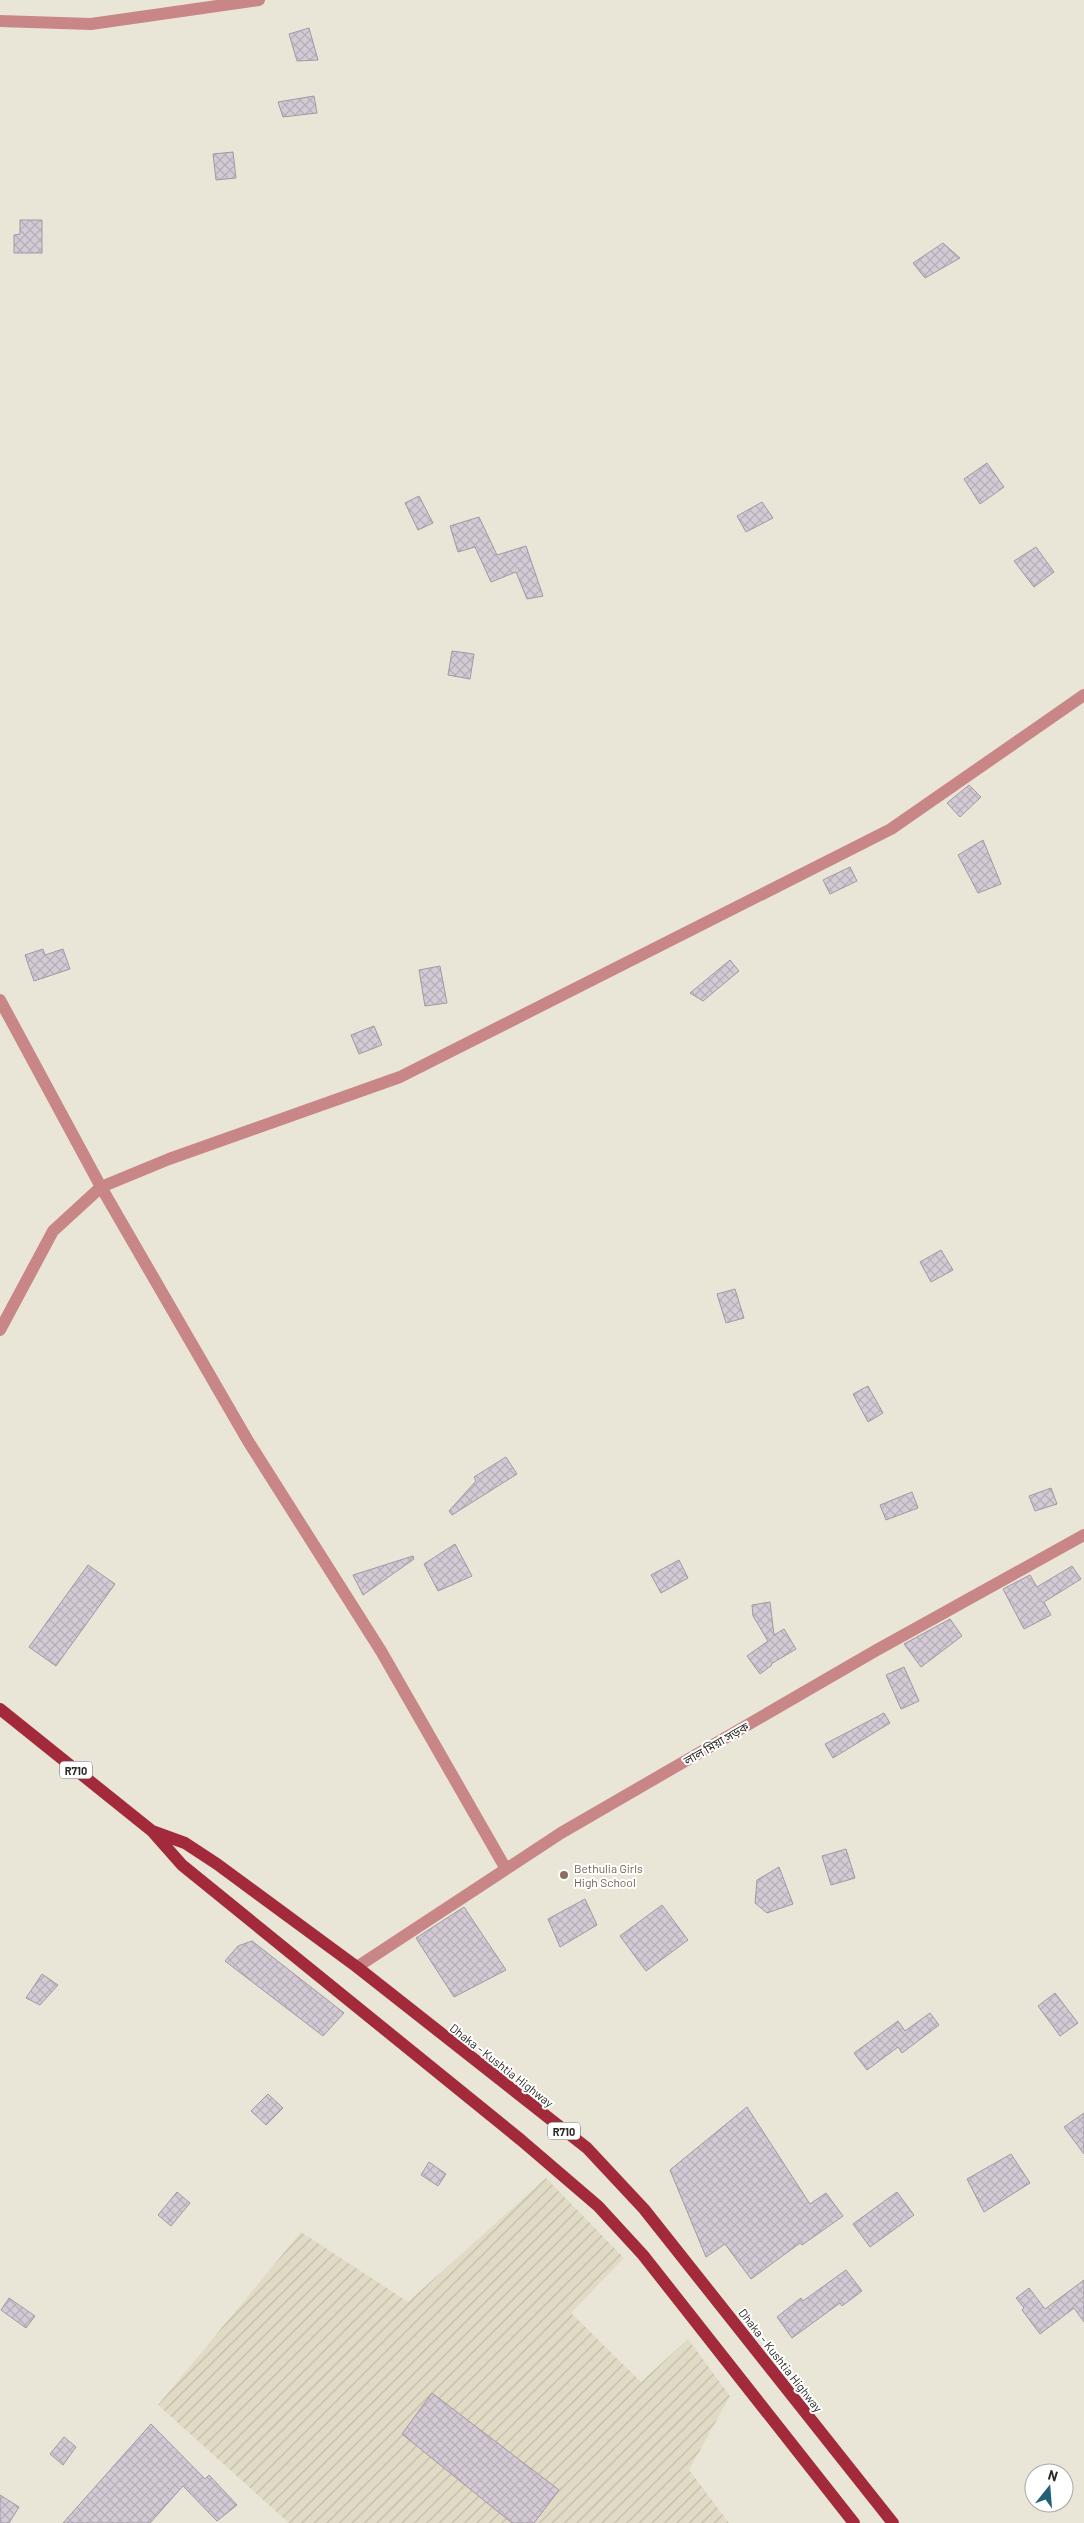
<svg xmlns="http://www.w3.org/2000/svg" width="1084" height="2523" viewBox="0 0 1084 2523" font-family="Barlow,'Noto Sans Bengali',sans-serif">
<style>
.industrial{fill:url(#industrial-furrows)}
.building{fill:url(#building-cross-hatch);stroke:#a298a3}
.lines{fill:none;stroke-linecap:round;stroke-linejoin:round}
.minor{stroke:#c98687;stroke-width:12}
.major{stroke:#a22a3a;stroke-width:12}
.education-dot{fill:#8d6e63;stroke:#fff;stroke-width:2}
.labels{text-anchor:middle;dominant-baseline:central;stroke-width:4;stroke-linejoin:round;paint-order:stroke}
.shield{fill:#fff;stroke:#6b6b66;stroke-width:1}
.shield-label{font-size:11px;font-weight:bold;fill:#2c2b25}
.street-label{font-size:12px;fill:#2c2b25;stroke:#fff}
.education-label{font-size:12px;fill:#785e54;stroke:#fff;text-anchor:start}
</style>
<defs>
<pattern id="industrial-furrows" width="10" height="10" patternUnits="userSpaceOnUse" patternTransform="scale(1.25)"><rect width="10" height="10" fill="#e1dbc6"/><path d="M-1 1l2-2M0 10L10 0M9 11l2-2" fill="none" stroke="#c1bcaa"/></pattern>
<pattern id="building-cross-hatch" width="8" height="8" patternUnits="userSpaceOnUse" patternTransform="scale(1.25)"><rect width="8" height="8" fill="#d4cad5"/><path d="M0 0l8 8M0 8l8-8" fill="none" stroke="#b6aeb7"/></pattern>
</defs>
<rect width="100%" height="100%" fill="#e9e6d8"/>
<!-- industrial -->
<path class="industrial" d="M546 2178 624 2258 571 2313 641 2382 688 2339 730 2396 689 2470 729 2523H289L158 2405 301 2232 408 2302Z"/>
<!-- building -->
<path class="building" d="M309 28 318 60 297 61 289 34Z
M314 96 317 113 283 117 278 102Z
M233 152 236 178 216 180 213 154Z
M20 220H42V253H14V235L20 234Z
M943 243 960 258 925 278 913 263Z
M987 463 1004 487 980 504 964 479Z
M419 496 433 523 418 530 405 503Z
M762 502 773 518 746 532 737 516Z
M479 517 497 555 526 546 543 596 527 599 516 572 491 582 475 547 458 552 450 526Z
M1036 547 1054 572 1034 587 1014 561Z
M452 651 474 654 470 679 448 675Z
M969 785 981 797 960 817 947 803Z
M983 840 1001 884 978 893 958 855Z
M850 867 857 881 830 894 823 880Z
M43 949 45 955 63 949 70 969 34 981 25 955Z
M730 960 739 971 703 1001 690 993Z
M440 966 447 1003 425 1006 419 970Z
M374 1026 382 1045 359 1054 351 1035Z
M941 1250 953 1270 931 1282 920 1262Z
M735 1289 744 1318 726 1323 717 1294Z
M868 1386 883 1413 868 1422 853 1394Z
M506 1457 517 1474 452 1515 449 1511 476 1481 474 1477Z
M1051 1488 1057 1504 1035 1511 1029 1496Z
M912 1492 918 1508 886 1520 880 1505Z
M455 1544 472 1576 438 1591 424 1564Z
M413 1556 414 1559 363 1595 353 1575Z
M679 1560 688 1578 661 1593 651 1575Z
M88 1565 115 1584 56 1666 29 1647Z
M1072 1566 1081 1579 1044 1602 1051 1615 1024 1629 1003 1589 1030 1575 1037 1587Z
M770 1602 774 1635 784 1629 796 1649 771 1664 772 1665 760 1674 747 1656 768 1641 753 1616 752 1605Z
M950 1619 962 1636 921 1667 904 1644Z
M904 1667 919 1701 901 1709 886 1675Z
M884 1713 890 1723 833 1758 825 1744Z
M846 1849 855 1878 831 1885 822 1856Z
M779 1867 793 1904 767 1913 755 1903 757 1880Z
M585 1899 597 1925 560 1947 548 1919Z
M662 1905 688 1940 646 1971 620 1936Z
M464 1907 506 1970 454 1997 416 1938Z
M252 1941 344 2013 323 2036 225 1961 238 1946Z
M42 1974 58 1985 40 2005 26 1998Z
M1055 1993 1078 2023 1060 2036 1038 2006Z
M930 2013 939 2025 902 2053 898 2047 867 2070 854 2053 898 2021 905 2031Z
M268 2094 283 2108 266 2125 251 2111Z
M747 2107 810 2204 826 2193 843 2216 802 2245 800 2243 751 2279 725 2244 706 2257 670 2170Z
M1084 2113V2154L1064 2127Z
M1011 2154 1030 2183 984 2212 967 2179Z
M429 2162 446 2174 438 2186 421 2175Z
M177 2192 190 2203 171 2226 158 2215Z
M897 2192 914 2215 870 2247 853 2224Z
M846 2270 862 2291 842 2306 840 2303 792 2338 777 2317 801 2298 803 2301Z
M1084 2280V2322L1074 2308 1040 2334 1022 2310 1024 2308 1016 2298 1029 2288 1045 2309Z
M9 2298 35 2316 26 2328 1 2310Z
M432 2393 559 2490 534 2523H512L402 2434Z
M151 2424 205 2479 209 2475 237 2505 217 2521 183 2486 150 2523H63Z
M64 2437 76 2447 63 2465 50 2454Z
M0 2495 19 2507 9 2523H0Z"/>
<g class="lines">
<!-- minor -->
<path class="minor" d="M0 21 91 24 259 0
M0 1000 101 1187 248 1441 381 1651 506 1869
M0 1330 53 1231 101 1187 169 1159 400 1077 891 829 1084 695
M357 1967 561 1833 875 1651 1084 1535"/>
<!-- major -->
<path class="major" d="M0 1709 152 1831 182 1865 521 2140 598 2206 643 2255 854 2523
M152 1831 185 1843 217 1864 357 1967 587 2148 644 2209 893 2523"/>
</g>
<!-- markers -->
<circle class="education-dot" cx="564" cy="1875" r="5"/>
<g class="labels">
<!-- shield labels -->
<g class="shield">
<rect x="60" y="1761.5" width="32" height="17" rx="4"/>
<rect x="548" y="2122.5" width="32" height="17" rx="4"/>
</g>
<g class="shield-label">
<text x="76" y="1770">R710</text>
<text x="564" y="2131">R710</text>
</g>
<!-- street labels -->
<g class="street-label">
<text transform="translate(716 1743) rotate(-30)">লাল মিয়া সড়ক</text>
<text transform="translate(502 2065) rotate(38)">Dhaka - Kushtia Highway</text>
<text transform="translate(781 2360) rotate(52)">Dhaka - Kushtia Highway</text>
</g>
<!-- education labels -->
<g class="education-label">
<text x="574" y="1868">Bethulia Girls<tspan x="574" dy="14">High School</tspan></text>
</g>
</g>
<!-- north arrow -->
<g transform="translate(1049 2488) rotate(17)"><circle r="24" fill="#ffffff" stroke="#abaaa8"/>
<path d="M0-4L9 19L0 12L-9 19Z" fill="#226177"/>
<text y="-8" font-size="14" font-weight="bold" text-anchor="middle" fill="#2c2b25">N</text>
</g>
</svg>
